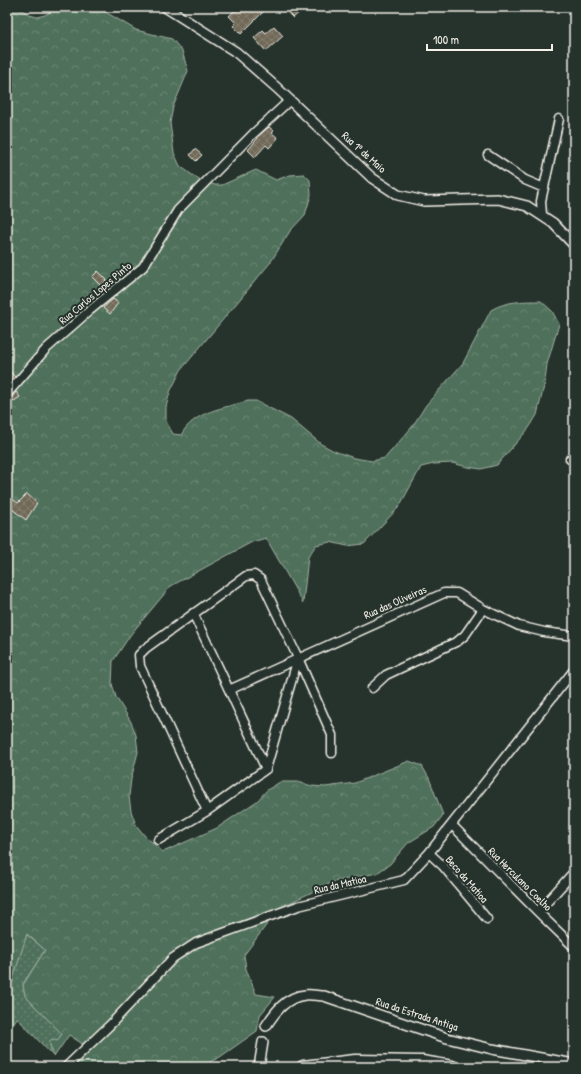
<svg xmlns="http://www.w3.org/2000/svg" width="581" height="1074" viewBox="0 0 581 1074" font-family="'Patrick Hand',sans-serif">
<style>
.grass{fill:url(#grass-dots);stroke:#a2b1a2}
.forest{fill:url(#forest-crowns);stroke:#a2b1a2}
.building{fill:url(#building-cross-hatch);stroke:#f4f1e8}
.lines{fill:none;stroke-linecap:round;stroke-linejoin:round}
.minor-casing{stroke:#f4f1e8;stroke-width:11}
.tertiary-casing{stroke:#f4f1e8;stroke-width:12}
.primary-casing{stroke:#f4f1e8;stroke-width:15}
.minor{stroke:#26332d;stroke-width:8}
.tertiary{stroke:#26332d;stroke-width:9}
.primary{stroke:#26332d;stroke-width:12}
.labels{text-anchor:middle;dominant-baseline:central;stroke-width:4;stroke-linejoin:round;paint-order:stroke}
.street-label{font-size:11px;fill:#f4f1e8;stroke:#26332d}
</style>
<defs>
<pattern id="grass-dots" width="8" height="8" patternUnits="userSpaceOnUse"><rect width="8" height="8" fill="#50715c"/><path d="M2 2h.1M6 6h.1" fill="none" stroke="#6a8673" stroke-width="1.8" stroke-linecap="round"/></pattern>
<pattern id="forest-crowns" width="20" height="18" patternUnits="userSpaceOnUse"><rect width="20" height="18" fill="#50715c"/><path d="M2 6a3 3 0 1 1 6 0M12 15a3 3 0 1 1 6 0" fill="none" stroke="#6a8673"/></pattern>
<pattern id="building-cross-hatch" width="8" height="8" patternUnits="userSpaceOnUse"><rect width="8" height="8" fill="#716959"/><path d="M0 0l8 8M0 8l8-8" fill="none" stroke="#867f71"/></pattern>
</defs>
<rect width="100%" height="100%" fill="#26332d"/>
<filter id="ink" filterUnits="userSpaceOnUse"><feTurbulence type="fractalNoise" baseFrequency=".025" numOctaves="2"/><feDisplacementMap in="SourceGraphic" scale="8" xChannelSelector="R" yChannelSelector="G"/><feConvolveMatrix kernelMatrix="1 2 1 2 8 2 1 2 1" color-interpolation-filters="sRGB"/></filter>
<g filter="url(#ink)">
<!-- grass -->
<path class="grass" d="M26 934 45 950 23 984 25 996 62 1034 57 1041 49 1042 54 1057 17 1018 7 1033V982H12Z"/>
<!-- forest -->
<path class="forest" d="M7 7H17L30 15 37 17 45 15 58 7H97L136 30 172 39 182 51 188 71 173 107 170 123 174 153 180 166 199 180 215 185H222L256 170 276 180 290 175 304 174 310 180 311 195 305 215 290 231 270 263 181 370 170 392 166 407V421L173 434 181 435C194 411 224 408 248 401H256L291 419 321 444 334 451 354 458 372 461 385 458 412 427 426 405 463 363 491 310C506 301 523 301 541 301L552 311 559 324 547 364 545 382 537 415 529 428 497 465 481 469 468 467 452 463 434 464 421 467 399 507 364 544 347 546 330 542 316 545 308 557 303 603 266 538 252 542 171 586 131 634 113 661 112 684 116 697 131 722 136 735 138 752 131 779 129 796 131 811 136 825 145 836 163 852 217 828 257 801 267 790 280 782H298L312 786 325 787 355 783 409 761 422 766 429 778 443 815 434 827 408 843 390 864 377 873 333 882 279 908 244 955 246 969 256 994 275 997 260 1015 257 1031 220 1057 200 1067H66L87 1047 69 1035 54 1057 49 1042 52 1039 57 1041 62 1034 25 996 23 985 45 950 27 934 12 982H7Z"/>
<!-- building -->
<path class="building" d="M238 7H268L241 34 233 26 236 23 229 16Z
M282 7H305L293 18Z
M274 26 283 36 266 51 254 38 263 30 266 33Z
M269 127 274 131 272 133 278 138 269 148 266 145 255 157 248 150 258 138 257 137Z
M195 149 202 155 196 161 190 155Z
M98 271 107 280 101 286 92 277Z
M113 299 118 303 110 314 103 308Z
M7 368 15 377 7 386Z
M16 392 20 397 14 401 11 398Z
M27 494 37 503 26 520 7 505V495L18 503Z"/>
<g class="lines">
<defs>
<path id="minor" d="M488 155 525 180 544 188
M542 215 541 201 559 119
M7 394 46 349 89 311 143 267 178 210 253 134 290 100
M570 459 574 457
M193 613 266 769 207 811 140 666 139 655 146 648 246 576 254 575 261 580 298 658 332 735V753
M372 688 386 675 458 641 465 635 483 609
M229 690 444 593H457L483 609 519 626 544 632 574 636
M266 769 298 658
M452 825 538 912 574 947
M158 840 207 811
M429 853 443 866 487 919
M538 912 574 872
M66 1067 110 1025 173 958 196 943 298 906 404 880 429 853 574 670"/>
<path id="tertiary" d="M165 7 236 52 277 88 372 178 398 195 424 201 498 199 527 206 553 223 574 245
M266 1026C275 1012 286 997 305 995 311 994 318 996 324 996L447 1038 492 1049 574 1064
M259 1067 263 1042"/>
<path id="primary" d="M303 1067 355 1061 422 1062 452 1067"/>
</defs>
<!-- minor casing -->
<use href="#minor" class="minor-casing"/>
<!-- tertiary casing -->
<use href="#tertiary" class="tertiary-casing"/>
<!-- primary casing -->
<use href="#primary" class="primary-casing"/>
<!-- minor -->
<use href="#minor" class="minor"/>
<!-- tertiary -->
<use href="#tertiary" class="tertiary"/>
<!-- primary -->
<use href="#primary" class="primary"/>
</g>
</g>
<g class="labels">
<!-- street labels -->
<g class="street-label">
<text transform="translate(364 152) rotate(42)">Rua 1º de Maio</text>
<text transform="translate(95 293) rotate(-40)">Rua Carlos Lopes Pinto</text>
<text transform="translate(395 602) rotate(-24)">Rua das Oliveiras</text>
<text transform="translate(467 879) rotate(49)">Beco da Matioa</text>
<text transform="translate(520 879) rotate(45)">Rua Herculano Coelho</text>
<text transform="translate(340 884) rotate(-13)">Rua da Matioa</text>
<text transform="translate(417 1014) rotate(18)">Rua da Estrada Antiga</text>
</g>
</g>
<!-- margin -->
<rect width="581" height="1074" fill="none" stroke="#26332d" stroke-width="24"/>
<rect x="12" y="12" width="557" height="1050" fill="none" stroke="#f4f1e8" stroke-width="1.5" filter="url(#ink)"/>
<!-- scale -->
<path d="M427 44v6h125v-6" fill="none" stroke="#f4f1e8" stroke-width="2"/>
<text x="433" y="44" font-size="12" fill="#f4f1e8" stroke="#26332d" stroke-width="3" paint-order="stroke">100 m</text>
</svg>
